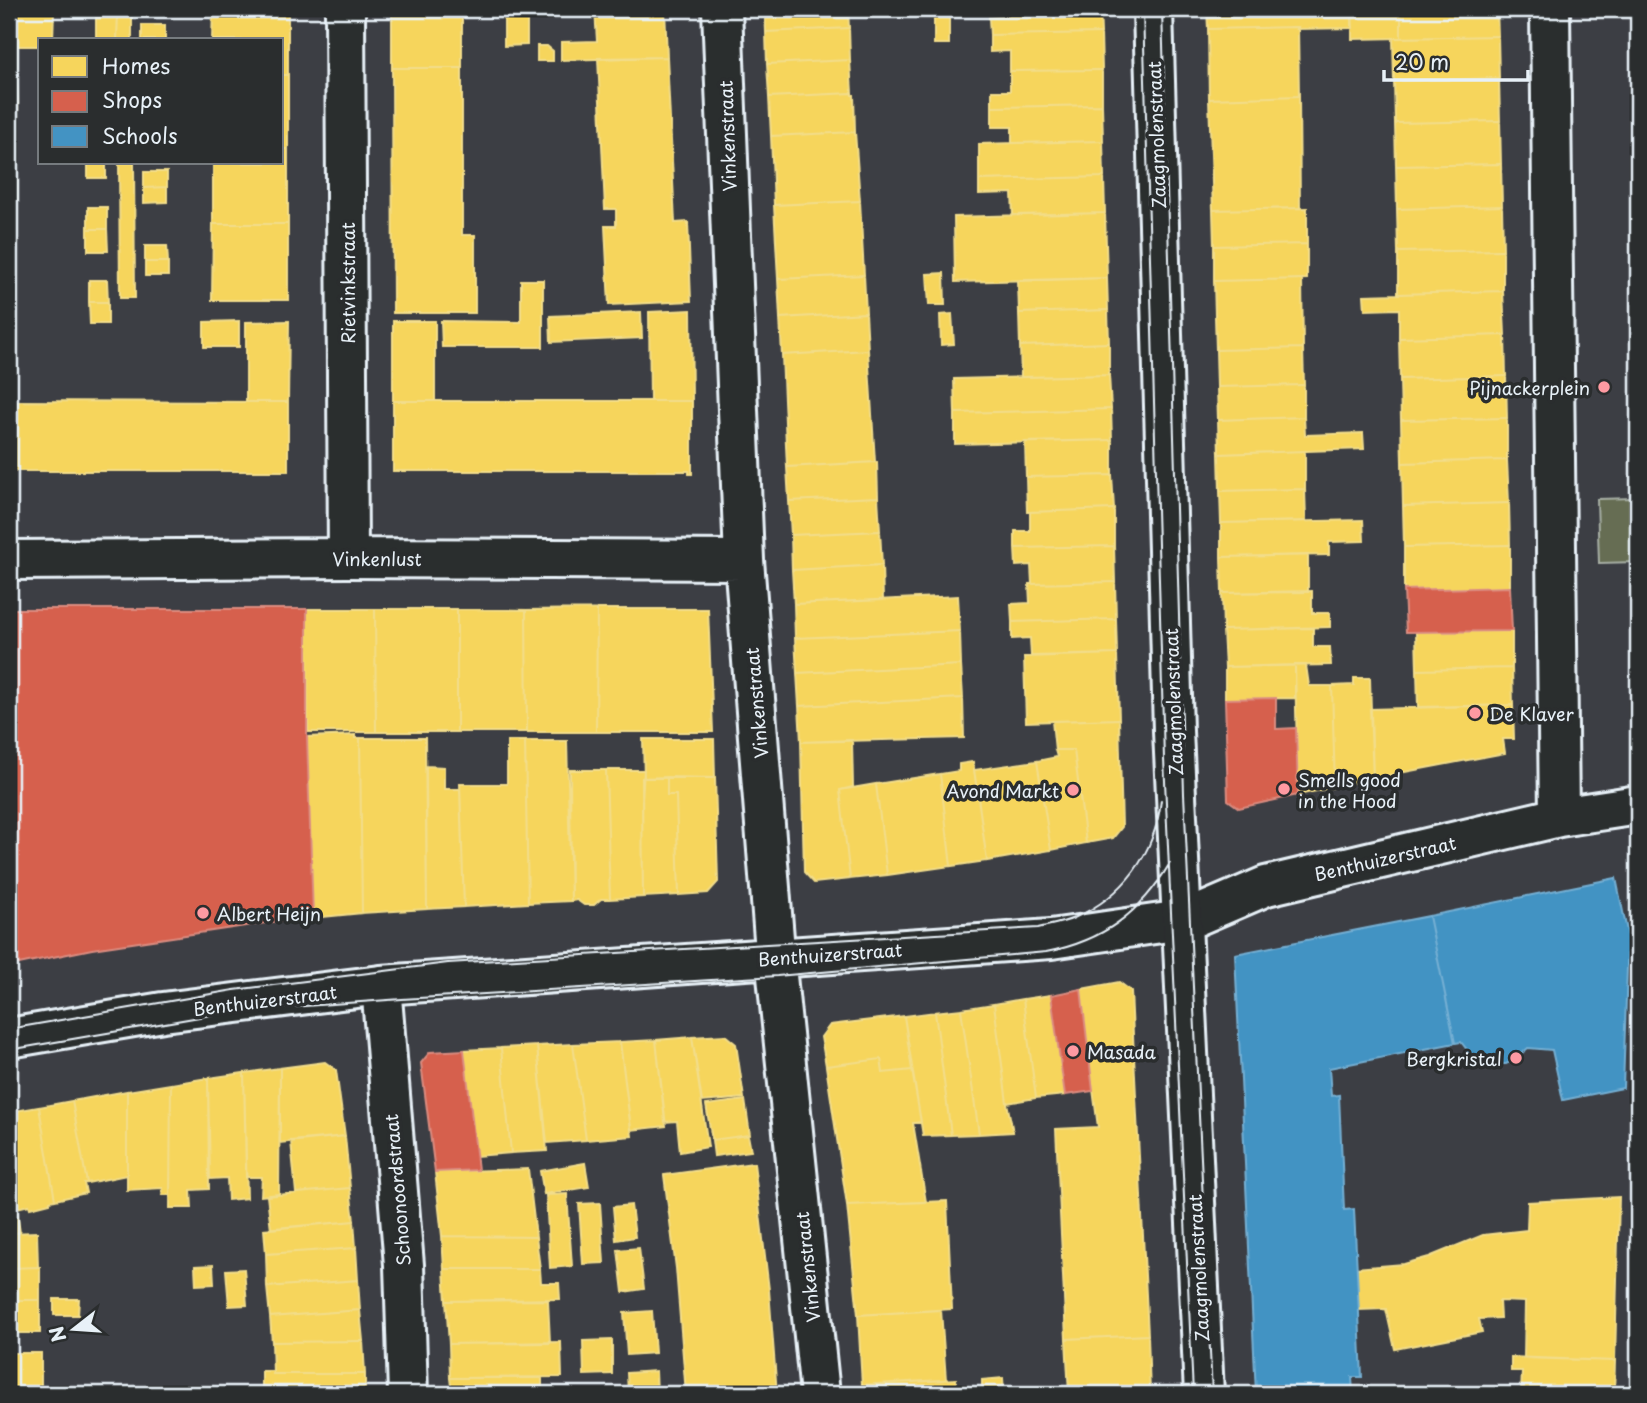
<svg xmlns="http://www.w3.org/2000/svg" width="1647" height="1403" viewBox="0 0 1647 1403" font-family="'Playpen Sans',sans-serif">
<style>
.green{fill:#666d52;stroke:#a7afa5;stroke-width:2}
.homes{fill:#f6d55c;stroke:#f2dd8b;stroke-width:2}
.shops{fill:#d6604d;stroke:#db8c80;stroke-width:2}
.schools{fill:#4393c3;stroke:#74afd3;stroke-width:2}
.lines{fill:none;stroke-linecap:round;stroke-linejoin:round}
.minor-casing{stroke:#e8f1f8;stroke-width:44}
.tertiary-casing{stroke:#e8f1f8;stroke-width:44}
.minor{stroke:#2a2d2e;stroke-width:38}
.tertiary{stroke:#2a2d2e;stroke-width:38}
.tram{stroke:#e8f1f8;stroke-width:2}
.poi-dot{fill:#ff9aa2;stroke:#2a2d2e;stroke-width:2.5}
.labels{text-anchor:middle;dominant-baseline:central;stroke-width:7;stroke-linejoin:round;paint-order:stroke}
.street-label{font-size:18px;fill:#e8f1f8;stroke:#2a2d2e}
.poi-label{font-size:18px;fill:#e8f1f8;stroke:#2a2d2e;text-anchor:start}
</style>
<rect width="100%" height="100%" fill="#3c3e44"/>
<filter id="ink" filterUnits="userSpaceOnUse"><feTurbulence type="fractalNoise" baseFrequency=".0143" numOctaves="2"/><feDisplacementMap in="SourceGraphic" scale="14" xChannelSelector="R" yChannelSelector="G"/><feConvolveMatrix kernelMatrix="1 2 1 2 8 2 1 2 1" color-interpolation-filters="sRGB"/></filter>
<g filter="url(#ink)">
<!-- green -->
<path class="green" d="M1635 498 1637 562 1599 563 1597 499Z"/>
<!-- homes -->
<path class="homes" d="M118 9H132V40H117Z
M213 9H288V75H282V40H212Z
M392 9H462V68H392Z
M595 9H665L667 57 561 60V42L597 41Z
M765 9H848L849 28 766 32Z
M934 9H949V44H934Z
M1008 9H1100L1101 33 990 35 989 18 1008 17Z
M1207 9H1352L1353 28 1297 29 1298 27 1208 29Z
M1352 9H1401V38L1352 39Z
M1401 9H1497L1498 36 1401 38Z
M54 11 53 40H40V46H9V12Z
M96 15H118L117 40H96Z
M504 15 527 16V45L504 46Z
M142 25H165V40H142Z
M1298 27 1299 96 1209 99 1208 29Z
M849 28 850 60 767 64 766 32Z
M1101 33 1102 70 1010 71V51L990 52V35Z
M1498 36 1499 78 1394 81 1393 38Z
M9 46H17V82H9Z
M537 46H547L553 51V61H537Z
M667 57 675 223 688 222 691 301 609 305 605 226H616V209H605L598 58Z
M850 60 852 93 769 97 767 64Z
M392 68H462V235H475V313H393Z
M1102 70V105L992 107V91H1010V71Z
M282 75H288V149H282Z
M1499 78 1500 121 1395 123 1394 81Z
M9 82H17L18 119H9Z
M852 93V95H854L855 132 771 136 769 97Z
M1299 96 1300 208 1213 210 1209 99Z
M1102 105 1103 141 1012 143V127H992V107Z
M9 119H18L17 156H9Z
M1500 121 1501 164 1396 166 1395 123Z
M855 132 860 201 774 205 771 136Z
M1103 141 1104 177 979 180V144Z
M282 149H288V224H213V163H282Z
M9 156H17V192H9Z
M88 163H106V178H88Z
M119 163H134L135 298H120Z
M1501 164 1502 206 1397 209 1396 166Z
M144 172H167V187L144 188Z
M1104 177 1105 213 1013 215 1012 193 979 194V180Z
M167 187V202L144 203V188Z
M9 192H17V229H9Z
M860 201 864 275 778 279 774 205Z
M1502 206 1503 250 1398 252 1397 209Z
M88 207H107V229H88Z
M1307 208V244L1214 246 1213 210Z
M1105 213 1107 278 955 282 954 217Z
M213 224H288V300H212Z
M9 229H17V266H9Z
M88 229H107L108 251H88Z
M1307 244V279L1214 281V246Z
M145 246H167L168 262H145Z
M1503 250V291L1398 294V252Z
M145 262H168V276H145Z
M9 266H17V302H9Z
M944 273 945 305H929L927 274Z
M864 275 866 313 780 318 778 279Z
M1107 278 1108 310 1019 313 1018 281Z
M1302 279 1303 348 1216 350 1214 281Z
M89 280H107L108 302H89Z
M521 280H543V347H442L441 321 521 322Z
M1503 291 1505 335 1399 338V309L1365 310 1364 295Z
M9 302H17V340H9Z
M89 302H108V324H90Z
M691 310 692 401H650L649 312Z
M1108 310 1109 343 1020 346 1019 313Z
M641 312 642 338 551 342 550 316Z
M866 313 868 350 782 355 780 318Z
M952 314 954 344 941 345 940 315Z
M239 321V347H204V322Z
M289 321 288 402H246V322Z
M393 321H435V401H393Z
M1505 335 1506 376 1400 379 1399 338Z
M1109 343V375L1021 377 1020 346Z
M1303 348 1304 385 1217 387 1216 350Z
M868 350 875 462 787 467 782 355Z
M1109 375 1111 409 955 413 954 379Z
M1506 376 1507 418 1401 420 1400 379Z
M1304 385V417L1218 420 1217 387Z
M9 401 288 402V471H9Z
M393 401H692V474H689V471H393Z
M1111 409 1112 440 955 444V413Z
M1304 417 1305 435 1363 433 1364 449 1219 454 1218 420Z
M1507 418V460L1402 463 1401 420Z
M1112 440V475L1026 477 1025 442Z
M1305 451V489L1220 491 1219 454Z
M1507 460 1509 503 1403 506 1402 463Z
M877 462 878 497 789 501 787 467Z
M1112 475 1114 509 1027 512 1026 477Z
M1305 489 1306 521 1221 523 1220 491Z
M878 497 880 531 791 535 789 501Z
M1509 503 1510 545 1404 547 1403 506Z
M1114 509V546L1015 548V531H1030V512Z
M1363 520 1364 541 1329 542V555L1221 557V523Z
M880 531 882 565 792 570 791 535Z
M1510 545V587L1404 590V547Z
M1114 546 1115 582 1032 584 1031 565 1016 566 1015 548Z
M1308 555V592L1222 593 1221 557Z
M882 565 883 600 794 604 792 570Z
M1115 582 1116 619 1012 622 1011 604 1030 603 1029 584Z
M1312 591V613H1330V627L1223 630 1222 593Z
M958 596 960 631 795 638 794 604Z
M307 609H375L376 732H308Z
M375 609H457V732H376Z
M457 609 526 610 527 732H457Z
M597 609 596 732H527L526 610Z
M597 609H708L713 732H596Z
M1116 619 1117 654 1031 656 1030 638 1012 639V622Z
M1313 628V647H1330L1331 665 1225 667 1223 630Z
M960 631 961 665 797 673 795 638Z
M1512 631V668L1417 670 1416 632Z
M1117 654 1119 719 1026 722 1024 657Z
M961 665 963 698 799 706 797 673Z
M1295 665H1306L1309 686H1332L1335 787 1298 795Z
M1295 665V698L1225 699V667Z
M1512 668 1513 705 1418 707 1417 670Z
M1354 678H1370L1373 778 1335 787 1332 686 1354 685Z
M963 698 964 738 801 742 799 706Z
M1513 705 1514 739H1503L1505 753 1373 778 1370 709Z
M1119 719 1122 827 1113 838 1086 843 1074 750H1055L1052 721Z
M355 735V738H360L362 913 313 918 307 737Z
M360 738H425L427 909 362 913Z
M643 739H714L715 778H644Z
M852 740 853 787 840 790 850 879 814 883 804 872 801 742Z
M507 741H525L528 903 464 907 460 784H507Z
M525 741H567L571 901 528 903Z
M1055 750H1074L1086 843 1051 850 1037 761 1057 757Z
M1037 761 1051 850 987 861 974 770Z
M973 762 987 861 951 866 940 774 959 771V764Z
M426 766 444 767V789H460L464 907 427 909Z
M570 770H606L610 899H601L594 905H584L577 900 571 901Z
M606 770H644L642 801 643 897 610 899Z
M940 774 951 866 887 875 876 784Z
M667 777V795H676L679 895 643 897 642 778Z
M667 777 715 778 718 882 708 893 679 895 676 795H667Z
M876 784 887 875 850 879 840 790Z
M1119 982 1131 991 1134 1057 1089 1059 1081 989Z
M1051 995 1065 1095 1036 1098 1023 999Z
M1023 999 1036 1098 1007 1103 994 1004Z
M994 1004 1007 1103 1013 1132 979 1134 961 1009Z
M961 1009 979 1134 951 1135 935 1012Z
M935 1012 951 1135 923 1136 904 1016Z
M904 1016 912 1070 883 1073 881 1059 826 1066 821 1037 830 1025Z
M725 1035 736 1044 744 1098 702 1102 692 1037Z
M692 1037 708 1147 680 1152 677 1121 665 1122 656 1040Z
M656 1040 666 1126 631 1130 620 1042Z
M620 1042 632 1136 586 1140 573 1044Z
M573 1044 586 1140 547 1143 537 1046Z
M537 1046 547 1151 511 1153 501 1048Z
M501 1048 511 1153 476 1156 464 1050Z
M1134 1057 1148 1335 1066 1339 1056 1129 1098 1127 1089 1059Z
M881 1059 883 1073 912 1070 921 1122 913 1123 926 1202 847 1205 826 1066Z
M325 1062 336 1070 345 1136 280 1143V1068Z
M280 1068 279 1194 261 1196 262 1177H246L244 1073Z
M244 1073 247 1198 228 1200 227 1178 210 1179 208 1078Z
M208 1078 209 1189 191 1190 192 1208H170L171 1084Z
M171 1084 170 1195H162L163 1188 127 1190V1091Z
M127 1091V1175L87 1183 72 1101Z
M745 1100 750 1135 712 1140 706 1105Z
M72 1101 87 1183H84L86 1193 55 1200 39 1107Z
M39 1107 55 1200 50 1201V1203L30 1208 29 1205 17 1208 9 1148V1112Z
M748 1135 751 1151 714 1156 712 1140Z
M345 1136 350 1188 296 1193 291 1141Z
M9 1148 13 1184H9Z
M585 1163 589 1187 544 1194 540 1171Z
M754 1163 769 1290 777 1394H686L676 1268 664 1175Z
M528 1169 536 1237 442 1236 435 1172Z
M9 1184H13L20 1233H9Z
M350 1188 354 1221 271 1229 267 1196Z
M567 1194 572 1266 550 1268 546 1195Z
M1619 1197 1615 1361 1524 1358 1525 1302 1499 1301 1500 1318 1479 1319 1482 1332 1395 1349 1386 1309 1358 1310 1356 1268 1404 1264 1429 1257 1483 1235 1527 1230 1528 1202Z
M947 1201 952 1309 858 1315 847 1205Z
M600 1203 604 1263 583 1264 579 1204Z
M631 1205 635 1237 616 1240 613 1207Z
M354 1221 356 1248 266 1254 264 1229Z
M37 1232 38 1267 9 1268V1233Z
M442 1236 536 1237 540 1269H444Z
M356 1248 358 1280 267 1287 266 1254Z
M639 1248 644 1289 623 1292 618 1250Z
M213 1265 214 1284 196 1285 195 1266Z
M40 1267V1300H9V1268Z
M244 1269 247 1305 229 1306 226 1270Z
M444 1269H540L541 1283H559L560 1299 446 1301Z
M358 1280 360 1310 270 1317 267 1287Z
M54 1299H79L78 1315H54Z
M9 1300H40V1333H9Z
M548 1300 550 1343 449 1344 446 1301Z
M360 1310 363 1341 272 1342 270 1317Z
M941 1310 946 1380 862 1385 858 1315Z
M652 1311 655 1353 627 1355 624 1313Z
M1148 1335 1150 1394H1069L1066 1339Z
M612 1340V1374L584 1375 583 1341Z
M363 1341 365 1374H273L272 1342Z
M561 1342 562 1377 450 1378 449 1344Z
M9 1353H41V1386L9 1387Z
M1511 1357 1615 1361 1614 1394H1521L1522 1371H1511Z
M262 1371H273V1374H365V1394H262Z
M656 1371 657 1394H628L627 1373Z
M450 1378H542V1394H452Z
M1003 1378 1004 1394H982V1380Z
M956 1379 957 1394H863L862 1385Z
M41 1386V1394H9V1387Z"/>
<!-- shops -->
<path class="shops" d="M1510 587 1512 631 1406 632 1404 590Z
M9 609H307V737L313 916 92 949 9 966Z
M1276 698V729L1296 728 1298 795 1239 808 1228 800 1225 699Z
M1081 989 1093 1091 1065 1095 1051 995Z
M464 1050 478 1170 435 1172 421 1063 430 1052Z"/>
<!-- schools -->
<path class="schools" d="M1616 878 1628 936 1623 1088 1563 1100 1552 1050 1528 1048 1514 1060 1506 1064H1493L1472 1056 1461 1042 1455 1043 1429 916Z
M1429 916 1455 1043 1329 1068 1331 1096 1339 1095 1344 1210 1354 1209 1362 1377H1352L1353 1394H1256L1235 954Z"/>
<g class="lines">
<defs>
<path id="minor" d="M345 9 348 558
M722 9 744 560 777 976 820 1394
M1550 9 1559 817
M9 560 348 558 744 560
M381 985 404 1265 408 1394
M9 1038 163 1012 381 985 1051 939 1189 919 1266 886 1559 817 1638 805"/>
<path id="tertiary" d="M1153 9 1173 731 1204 1394"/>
</defs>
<!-- minor casing -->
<use href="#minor" class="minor-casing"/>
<!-- tertiary casing -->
<use href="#tertiary" class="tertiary-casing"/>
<!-- minor -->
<use href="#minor" class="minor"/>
<!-- tertiary -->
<use href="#tertiary" class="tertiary"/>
<!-- tram -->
<path class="tram" d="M1143 9 1164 759 1193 1394
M1162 9 1184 794 1212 1394
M9 1029 234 990 448 963 1038 928C1050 925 1063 923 1074 918 1124 896 1155 854 1161 800
M9 1050 234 1011 402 999 777 976 1046 952C1103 941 1141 913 1170 863"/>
</g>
</g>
<!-- markers -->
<g class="poi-dot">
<circle cx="1604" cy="387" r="7"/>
<circle cx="1475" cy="713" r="7"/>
<circle cx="1284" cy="789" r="7"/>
<circle cx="1073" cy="790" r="7"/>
<circle cx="203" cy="913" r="7"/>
<circle cx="1073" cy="1051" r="7"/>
<circle cx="1516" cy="1058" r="7"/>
</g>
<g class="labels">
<!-- street labels -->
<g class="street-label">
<text transform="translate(1156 135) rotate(-92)">Zaagmolenstraat</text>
<text transform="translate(727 136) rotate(-92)">Vinkenstraat</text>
<text transform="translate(347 283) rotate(-90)">Rietvinkstraat</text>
<text x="377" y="558">Vinkenlust</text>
<text transform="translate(1173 702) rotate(-92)">Zaagmolenstraat</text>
<text transform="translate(756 703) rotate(-95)">Vinkenstraat</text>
<text transform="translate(1385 858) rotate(-13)">Benthuizerstraat</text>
<text transform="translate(830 954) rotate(-4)">Benthuizerstraat</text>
<text transform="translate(265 1000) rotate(-7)">Benthuizerstraat</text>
<text transform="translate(397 1190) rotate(-95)">Schoonoordstraat</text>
<text transform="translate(807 1267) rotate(-96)">Vinkenstraat</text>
<text transform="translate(1198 1268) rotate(-93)">Zaagmolenstraat</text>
</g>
<!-- poi labels -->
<g class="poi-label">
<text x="1590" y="387" text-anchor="end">Pijnackerplein</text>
<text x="1489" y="713">De Klaver</text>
<text x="1298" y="779">Smells good<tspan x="1298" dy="21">in the Hood</tspan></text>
<text x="1059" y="790" text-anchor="end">Avond Markt</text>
<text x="217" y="913">Albert Heijn</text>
<text x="1087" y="1051">Masada</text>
<text x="1502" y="1058" text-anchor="end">Bergkristal</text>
</g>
</g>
<!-- margin -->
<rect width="1647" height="1403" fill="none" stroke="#2a2d2e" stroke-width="35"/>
<rect x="18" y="18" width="1612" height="1368" fill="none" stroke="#e8f1f8" stroke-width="2.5" filter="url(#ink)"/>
<!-- legend -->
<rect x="38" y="38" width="245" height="126" fill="#2a2d2e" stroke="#767b7f" stroke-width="2"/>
<rect x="52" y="56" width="35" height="21" fill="#f6d55c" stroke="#767b7f" stroke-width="2"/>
<text x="102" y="74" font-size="21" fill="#e8f1f8">Homes</text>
<rect x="52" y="91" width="35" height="21" fill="#d6604d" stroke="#767b7f" stroke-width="2"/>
<text x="102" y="108" font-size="21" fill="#e8f1f8">Shops</text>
<rect x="52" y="126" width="35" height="21" fill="#4393c3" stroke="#767b7f" stroke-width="2"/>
<text x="102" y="144" font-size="21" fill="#e8f1f8">Schools</text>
<!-- north arrow -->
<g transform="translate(74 1329) rotate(253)" stroke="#2a2d2e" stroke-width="5" paint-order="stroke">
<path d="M0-5L12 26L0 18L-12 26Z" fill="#e8f1f8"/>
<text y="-10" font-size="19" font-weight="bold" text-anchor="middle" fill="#e8f1f8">N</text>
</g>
<!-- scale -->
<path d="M1384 70v10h144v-10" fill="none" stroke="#e8f1f8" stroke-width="3.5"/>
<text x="1395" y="70" font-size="21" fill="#e8f1f8" stroke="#2a2d2e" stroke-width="5" paint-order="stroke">20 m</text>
</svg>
